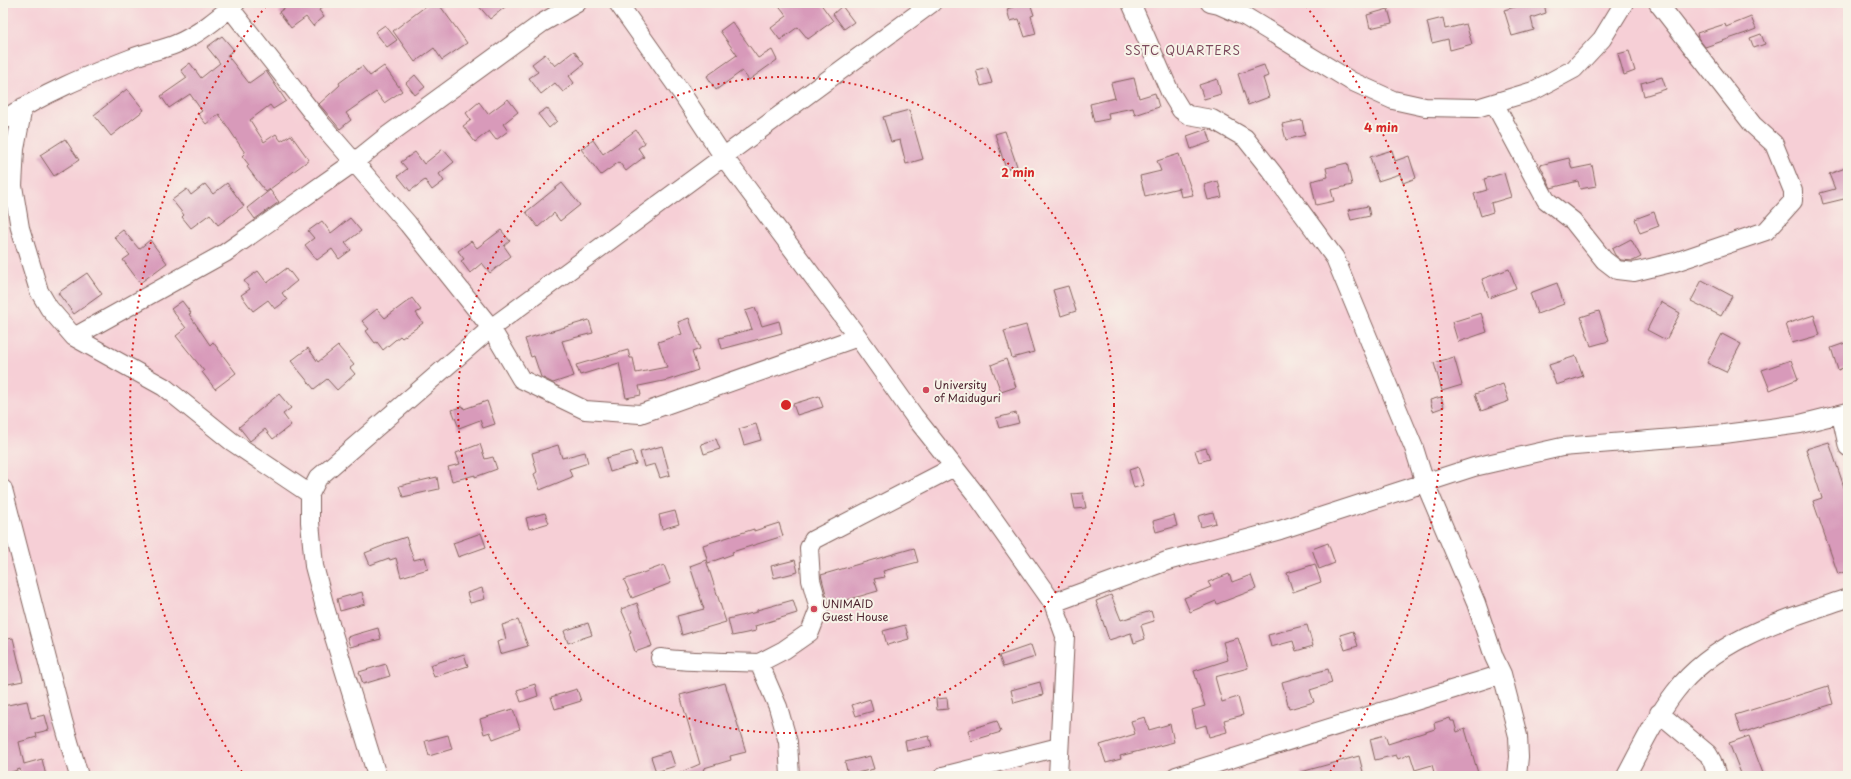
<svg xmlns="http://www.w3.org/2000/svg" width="1851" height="779" viewBox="0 0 1851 779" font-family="'Playpen Sans',sans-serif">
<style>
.built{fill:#f6cfd6}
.building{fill:#d89aba}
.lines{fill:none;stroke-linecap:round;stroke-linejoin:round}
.minor-casing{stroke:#83625d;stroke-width:20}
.minor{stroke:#fff;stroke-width:18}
.ring{fill:none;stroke:#d62828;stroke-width:2;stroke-dasharray:2 4}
.poi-dot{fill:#d1495b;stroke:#f7f3e8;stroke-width:1.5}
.labels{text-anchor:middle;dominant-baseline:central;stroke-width:4;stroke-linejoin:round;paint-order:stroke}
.poi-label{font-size:11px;fill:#4a1f2b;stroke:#f7f3e8;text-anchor:start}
.neighbourhood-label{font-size:12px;letter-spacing:1px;fill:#7c4a5d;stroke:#f7f3e8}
.centre{fill:#d62828;stroke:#f7f3e8;stroke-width:2}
.ring-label{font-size:12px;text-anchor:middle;font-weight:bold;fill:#d62828;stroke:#f7f3e8;stroke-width:4;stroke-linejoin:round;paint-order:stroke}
</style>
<rect width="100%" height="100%" fill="#f7f3e8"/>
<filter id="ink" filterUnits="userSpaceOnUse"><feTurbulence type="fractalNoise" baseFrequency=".025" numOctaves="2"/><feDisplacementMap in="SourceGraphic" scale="8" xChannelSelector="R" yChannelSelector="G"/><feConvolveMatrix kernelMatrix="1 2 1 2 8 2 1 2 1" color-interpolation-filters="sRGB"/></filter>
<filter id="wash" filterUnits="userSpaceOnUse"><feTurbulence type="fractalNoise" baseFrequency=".012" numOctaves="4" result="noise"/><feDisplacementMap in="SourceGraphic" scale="16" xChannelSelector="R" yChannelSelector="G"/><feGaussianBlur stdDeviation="0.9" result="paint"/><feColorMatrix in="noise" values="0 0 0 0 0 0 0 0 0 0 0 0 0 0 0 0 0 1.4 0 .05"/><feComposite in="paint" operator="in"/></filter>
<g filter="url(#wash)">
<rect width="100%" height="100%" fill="#ecdebb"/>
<!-- built -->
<path class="built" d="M3 3H1848V776H3Z"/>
<g id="blocks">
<!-- building -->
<path class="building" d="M291 3H328L319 10 324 17 313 26 306 17 291 28 279 12Z
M430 3H438L467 43 442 60 434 48 415 62 393 31Z
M476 3H510L490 19Z
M777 3H820L833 21 808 39 798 27 780 40 771 28 787 16Z
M1025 3H1030L1034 15 1031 16 1036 34 1025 37 1019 19 1010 21 1007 9Z
M1529 3H1544L1546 13 1531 18 1534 30 1512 36 1504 10Z
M842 6 854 22 844 29 833 14Z
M1388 9 1392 23 1370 28 1367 15Z
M1751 17 1756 29 1746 33 1705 47 1698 38 1697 33 1725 24 1726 27Z
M1443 18 1445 29 1466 24 1472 44 1450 50 1448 39 1432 43 1427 22Z
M732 22 758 58 772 50 777 60 749 80 742 71 716 90 707 76 737 55 720 31Z
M385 25 397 40 387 47 375 32Z
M1761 34 1765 44 1754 48 1750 38Z
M222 36 234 50 227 55 249 83 266 71 286 101 273 109 270 105 250 120 264 142 276 134 281 141 291 135 309 160 266 192 247 167 249 165 242 156 245 153 219 114 206 124 198 114 202 111 190 94 169 108 161 96 187 78 181 70 190 63 201 78 220 63 207 47Z
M574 51 584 64 569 76 574 83 563 92 555 83 541 94 529 78 538 72 532 64 545 54 555 66Z
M1629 51 1635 71 1624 75 1618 54Z
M1264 65 1268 76 1263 78 1269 97 1248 105 1238 74Z
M362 66 370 76 384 66 402 91 384 103 376 92 346 113 351 120 340 129 319 104 340 85 339 83Z
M987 67 992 83 981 86 976 70Z
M415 75 425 87 415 95 406 83Z
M1662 77 1666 89 1644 96 1641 83Z
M1134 78 1139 98 1155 93 1159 107 1135 115 1133 108 1108 113 1109 119 1094 122 1090 104 1115 98 1111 83Z
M1217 79 1221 94 1204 99 1199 85Z
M127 89 144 110 111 136 94 115Z
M508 99 518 112 503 124 508 131 496 140 489 131 475 142 463 126 471 120 466 113 479 102 488 114Z
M547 108 557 121 549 128 538 114Z
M909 110 923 159 906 164 900 140 891 142 883 117Z
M1302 120 1305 135 1286 140 1282 124Z
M1207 129 1211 142 1191 149 1187 136Z
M636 130 645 143 638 148 644 157 626 171 619 162 601 175 581 149 593 140 603 154Z
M1005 131 1017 166 1006 169 995 134Z
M65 139 79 160 54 176 40 155Z
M443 149 454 162 439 174 444 181 432 190 425 180 410 191 398 176 407 169 401 162 415 152 424 164Z
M1392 150 1395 161 1409 156 1416 178 1403 183 1400 174 1378 181 1370 157Z
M1179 154 1193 195 1181 197 1179 188 1145 196 1140 176 1161 171 1157 161Z
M1569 158 1572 169 1592 165 1596 186 1580 189 1578 181 1551 188 1540 165Z
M1347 163 1352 185 1331 190 1334 201 1316 205 1311 181 1328 177 1326 168Z
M1848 167V198L1823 204 1820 193 1835 189 1829 174Z
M1504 173 1511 197 1491 203 1493 212 1481 216 1474 194 1487 190 1484 179Z
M1218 181 1222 197 1208 200 1204 185Z
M227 183 244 206 218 225 210 214 191 228 182 217 184 215 172 200 187 189 191 195 205 184 213 194Z
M562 183 580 205 560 221 554 213 538 227 526 212Z
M270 190 279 202 255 219 247 208Z
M1368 206 1370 216 1351 220 1348 210Z
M1654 212 1659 226 1640 233 1635 219Z
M350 218 361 231 345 243 351 250 339 259 332 249 317 260 305 245 314 238 308 231 322 221 331 233Z
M123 230 139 249 150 240 167 263 140 283 123 260 130 255 114 237Z
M501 230 510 241 504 246 511 256 490 273 482 263 470 273 461 261 464 259 458 251 471 241 477 248Z
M1631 239 1641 257 1633 261 1621 260 1615 255 1612 249Z
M287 268 297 281 282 293 287 300 275 309 268 300 253 311 241 295 250 289 244 281 258 271 267 283Z
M1509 269 1516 288 1489 298 1482 279Z
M87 273 102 294 74 314 58 293Z
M1702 280 1732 296 1721 316 1691 301Z
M1557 283 1564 304 1537 314 1530 293Z
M1068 286 1076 311 1061 316 1053 290Z
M412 298 421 310 416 313 423 323 402 338 400 336 383 350 377 342 375 343 366 331 369 329 362 321 377 309 385 318Z
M182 301 191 313 189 314 210 345 213 342 236 373 215 389 202 372 204 371 176 336 186 328 171 309Z
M1661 302 1680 313 1666 340 1647 330Z
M755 308 762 326 779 321 782 333 722 349 719 338 752 329 745 311Z
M1599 311 1609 341 1591 346 1581 317Z
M1481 313 1487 332 1458 342 1452 322Z
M1814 315 1820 335 1792 343 1786 324Z
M689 318 700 349 692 352 698 370 668 380 639 386 641 395 626 398 619 363 580 375 576 365 628 350 630 358H633L636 373 667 367 658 342 682 334 678 322Z
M589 320 593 333 562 341 574 376 553 383 541 377 534 356 531 357 525 339Z
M1026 325 1034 352 1012 358 1004 331Z
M1722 334 1741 344 1726 372 1707 363Z
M1848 342V366L1838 370 1831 348Z
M338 346 354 365 350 368 355 374 337 390 327 379 314 389 291 361 308 348 318 362Z
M1576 356 1583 376 1556 385 1549 365Z
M1454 357 1462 385 1442 391 1434 363Z
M1006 359 1016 387 1001 392 991 365Z
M1791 360 1798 379 1770 390 1762 370Z
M1503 384 1509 401 1481 411 1475 394Z
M279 394 291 408 283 414 291 425 273 439 265 429 250 441 239 427Z
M819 396 823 407 797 415 793 404Z
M1441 397 1444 407 1433 411 1430 400Z
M487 401 495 424 483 428 480 420 459 428 452 410 463 406 464 409Z
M1016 413 1019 423 999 428 996 418Z
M756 424 761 440 744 445 739 429Z
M716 439 720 449 704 454 701 444Z
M1829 442 1845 490 1848 489V571L1838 574 1813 501 1822 498 1806 449Z
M480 444 485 459 493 457 497 469 475 477V475L452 481 448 467 460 464 456 453Z
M558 445 562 458 585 452 588 463 569 469 572 477 540 490 534 474 537 472 532 453Z
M662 446 670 475 660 478 655 464 644 467 640 452Z
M1206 448 1210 459 1199 462 1195 451Z
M632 451 636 464 610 472 606 458Z
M1138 467 1144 485 1134 488 1129 470Z
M437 477 439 489 403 497 399 486Z
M1083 493 1086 508 1075 509 1072 494Z
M675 511 679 524 662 529 659 515Z
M1213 512 1216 523 1201 527 1198 516Z
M545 513 549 523 529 529 526 518Z
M1174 515 1177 526 1156 532 1153 521Z
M779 523 783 536 732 552 733 554 708 563 703 545 754 529V531Z
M481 533 486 547 458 557 453 543Z
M406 537 414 560 425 557 428 569 401 577 396 558 390 560 389 558 370 565 365 553 385 545V544Z
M1328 543 1335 563 1319 569 1312 549Z
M914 548 918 562 883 571 885 577 874 579 878 591 829 605 821 575Z
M706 560 726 622 682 635 677 616 704 609 690 566Z
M795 560 798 572 774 578 771 566Z
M1315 564 1321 582 1293 592 1287 573Z
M664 565 671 583 632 598 624 580Z
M1229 574 1232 582 1251 575 1256 589 1217 604 1216 601 1190 612 1184 598 1211 587 1208 582Z
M482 588 485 599 470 603 467 593Z
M362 592 365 604 340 611 337 599Z
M1111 595 1121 620 1151 611 1154 621 1141 625 1145 639 1134 643 1131 633 1109 640 1096 601Z
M793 600 797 613 755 626 756 631 732 636 728 619 757 612V610Z
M637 603 652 646 635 652 629 633 631 632 621 609Z
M518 620 528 646 500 654 497 642 506 639 502 625Z
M588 623 592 635 568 643 564 631Z
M905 625 909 639 887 645 883 631Z
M1307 625 1313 646 1296 651 1293 641 1271 647 1268 635Z
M378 628 381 639 350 647 347 637Z
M1353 631 1358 646 1345 650 1340 635Z
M13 638 23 681 3 685V640Z
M1238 638 1248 668 1215 677 1222 702 1238 697 1243 715 1224 720 1227 732 1209 737 1206 725 1196 728 1192 710 1205 706 1194 671 1228 660 1223 642Z
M1031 645 1035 657 1003 667 999 656Z
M464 654 468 666 434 677 430 665Z
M386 664 390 676 363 684 359 672Z
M1328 669 1332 683 1310 690 1314 702 1289 709 1282 682Z
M1040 682 1043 695 1014 703 1011 690Z
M725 683 746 752 730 756 731 760 704 768 701 776H672L700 764 680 695Z
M535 684 538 696 521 702 517 690Z
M1828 686 1833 704 1741 733 1735 715Z
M577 689 581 701 555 709 551 697Z
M947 698 948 709 937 710 936 699Z
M870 699 873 711 856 716 852 705Z
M27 701 31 718 45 715 49 730 36 733 37 737 19 742 24 764 42 759 46 776H22L20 769 3 775V706Z
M513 709 520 729 493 739 490 732 484 734 480 719Z
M1145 717 1149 730 1170 724 1174 742 1120 756 1121 759 1106 763 1100 745 1135 734 1131 721Z
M1450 718 1451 721H1454L1457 732 1465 729 1478 773 1468 776H1435L1432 765 1415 770 1410 754 1398 759 1396 755 1375 760 1370 739 1385 735 1388 744 1435 729 1434 723Z
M997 721 1001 732 971 741 968 730Z
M448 735 452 749 429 756 425 741Z
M929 736 932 746 907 751 905 741Z
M1749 736 1764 776H1742L1729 743Z
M670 751 675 766 656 772 651 757Z
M870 756 874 769 848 775 845 762Z
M1359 756 1364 776H1301V772Z"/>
</g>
</g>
<g filter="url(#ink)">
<use href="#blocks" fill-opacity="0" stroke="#83625d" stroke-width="1"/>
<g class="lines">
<defs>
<path id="minor" d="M618 3 683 95 723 156 858 337 914 416 978 497 1053 603 1065 636 1058 776
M1131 3 1170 92 1181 110 1188 115 1212 119 1245 138 1272 172 1335 258 1414 448 1425 483 1476 603 1494 657 1502 674 1518 736 1519 757 1517 776
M1210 3 1219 5 1246 17 1351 81 1393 100 1425 107 1477 108 1533 91 1574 69 1602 39 1624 3
M230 8 322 125 408 224 491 328 521 379 585 410 640 414 858 337
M1494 103 1546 200 1573 221 1604 260 1617 270 1634 272 1675 262 1766 231 1793 201V191L1774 144 1753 125 1658 3
M23 107 15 149 13 186 20 228 39 291 49 308 74 337 164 387 231 441 310 494
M3 120C42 94 88 75 132 58 146 52 162 50 176 44 198 35 218 18 236 3
M74 337 225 253 353 163 388 135 542 23 577 3
M1841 415 1848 447
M3 489 63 721 79 776
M1053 603 1167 561 1280 530 1474 467 1562 447 1724 434 1800 424 1848 412
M660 658C693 663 726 661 759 663L778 707 788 742 790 776
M759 663 784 650 810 632 819 609 811 580 809 548 813 540 954 467
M1659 713 1708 754 1712 761 1717 776
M377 776 326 611 314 566 310 522V494L318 478 491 328 932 3
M943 776 1059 747
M1176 776 1502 674
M1626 776C1641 748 1655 718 1675 692 1716 638 1786 619 1848 598"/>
</defs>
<!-- minor casing -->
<use href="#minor" class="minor-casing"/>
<!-- minor -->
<use href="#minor" class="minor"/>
</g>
</g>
<!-- distance rings -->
<g class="ring">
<circle cx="786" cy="405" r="328"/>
<path d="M242 772A656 656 0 0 1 266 6M1306 6A656 656 0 0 1 1330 772"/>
</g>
<!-- markers -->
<g class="poi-dot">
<circle cx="926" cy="390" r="4"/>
<circle cx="814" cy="609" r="4"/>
</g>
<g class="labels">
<!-- poi labels -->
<g class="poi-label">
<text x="934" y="384">University<tspan x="934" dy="13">of Maiduguri</tspan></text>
<text x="822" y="603">UNIMAID<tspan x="822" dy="13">Guest House</tspan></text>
</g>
<!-- neighbourhood labels -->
<g class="neighbourhood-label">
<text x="1183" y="50">SSTC QUARTERS</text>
</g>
</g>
<circle cx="786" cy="405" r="6" class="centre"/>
<g class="ring-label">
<text x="1381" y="132">4 min</text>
<text x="1018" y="177">2 min</text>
</g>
<!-- margin -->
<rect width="1851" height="779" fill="none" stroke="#f7f3e8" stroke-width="16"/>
</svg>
